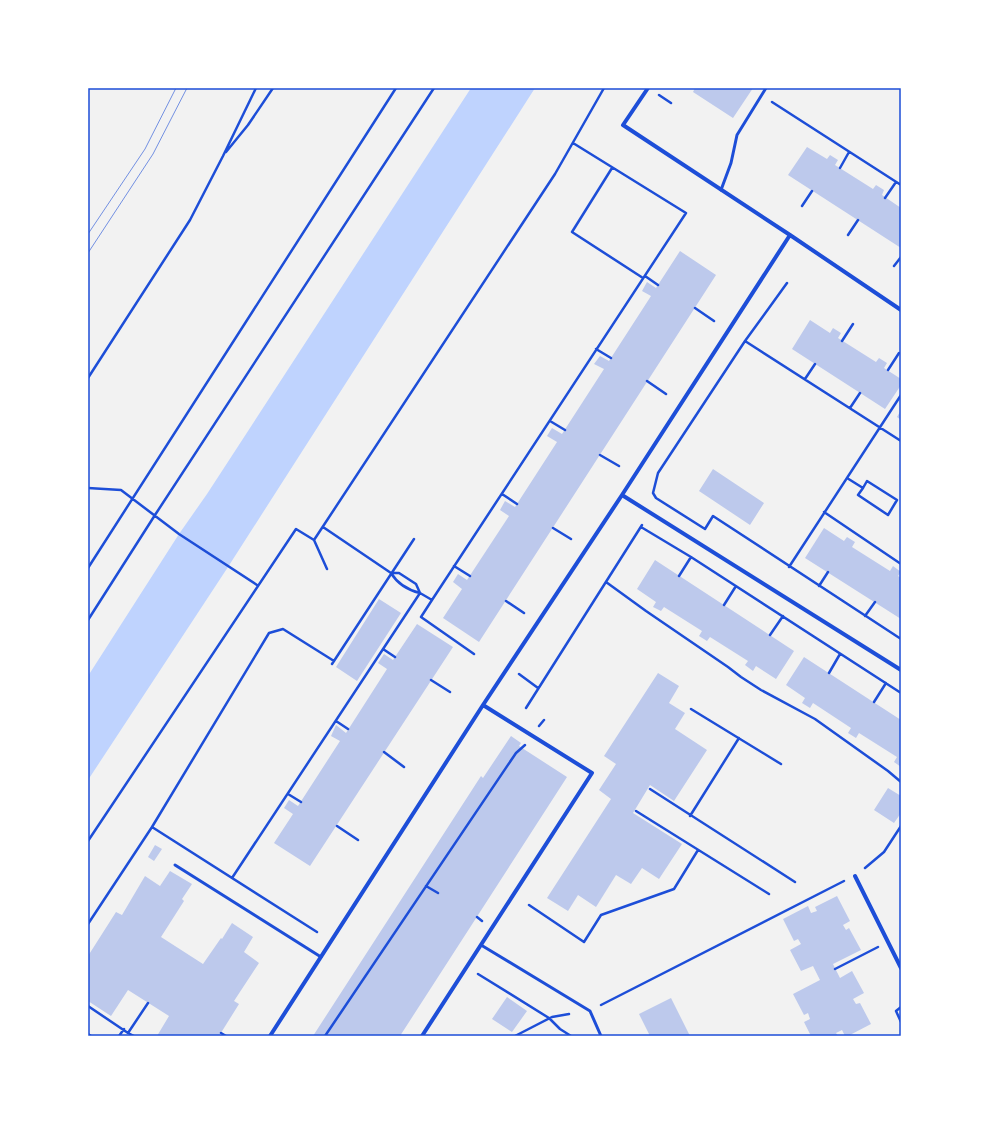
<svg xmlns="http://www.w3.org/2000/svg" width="989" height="1124" viewBox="0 0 989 1124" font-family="'Varela Round',sans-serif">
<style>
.water{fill:#bfd3fe}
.building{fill:#bdc9ec}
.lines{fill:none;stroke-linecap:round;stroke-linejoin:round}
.path{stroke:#1d4ed8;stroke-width:2.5}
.service{stroke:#1d4ed8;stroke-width:3}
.minor{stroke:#1d4ed8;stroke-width:4}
.tram{stroke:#7290e2;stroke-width:1}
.neatline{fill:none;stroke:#1d4ed8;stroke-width:1.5}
</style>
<rect width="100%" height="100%" fill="#f2f2f2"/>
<!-- water -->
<path class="water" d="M471 88H535L228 567 88 780V676L179 534 207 494Z"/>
<!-- building -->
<path class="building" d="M695 88H753L733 118 693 92Z
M807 147 827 159 830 155 838 160 835 165 873 189 876 185 884 190 882 195 901 208V248L788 175Z
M680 251 716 275 479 642 443 618 462 589 453 582 458 574 467 580 509 516 500 510 505 501 515 507 557 442 547 436 552 428 562 434 604 369 594 364 600 356 609 361 651 296 642 291 647 282 656 288Z
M810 320 830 333 833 328 841 333 838 338 876 362 879 358 887 363 884 368 901 379V385L885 409 792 349Z
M901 410V420L897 417Z
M713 469 764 503 750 525 699 491Z
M824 528 844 541 847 537 855 542 852 547 890 571 893 566 901 572 898 576 901 578V619L805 558Z
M655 560 794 651 776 679 756 666 753 671 745 665 748 661 710 637 707 641 699 636 702 631 664 607 661 611 653 607 656 602 637 589Z
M379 599 401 613 357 681 336 667Z
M417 624 453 647 310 866 274 843 293 814 284 808 289 800 298 806 340 741 331 736 336 725 346 733 387 669 378 663 384 654 393 660Z
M804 657 901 720V767L894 762 897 757 859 733 856 738 848 733 851 728 813 703 810 708 802 703 805 698 786 685Z
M658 673 679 686 669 703 685 713 675 729 707 750 674 801 650 785 633 813 682 844 659 879 642 868 631 884 616 875 596 907 578 895 568 911 547 898 611 799 599 790 616 764 604 756Z
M511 736 521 743 519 746 567 777 400 1036H313L481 776 483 778Z
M888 788 901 796V813L894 823 874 810Z
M155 845 162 849 154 861 148 857Z
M170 871 192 884 182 899 184 901 161 937 203 964 221 938 222 939 232 923 253 937 244 952 259 963 234 1001 239 1004 219 1036H157L169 1016 128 990 111 1016 88 1001V956L116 912 122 915 145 876 160 886Z
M837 896 850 921 843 925 846 930 849 928 861 950 833 964 840 978 852 971 864 993 853 999 856 1004 860 1003 871 1024 848 1036H845L842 1030 836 1033 838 1036H811L804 1022 810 1019 808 1013 804 1015 793 994 820 980 813 966 801 971 790 950 801 944 798 939 794 941 783 919 808 906 811 913 817 911 815 907Z
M507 997 527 1011 512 1032 492 1019Z
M671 998 690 1036H650L639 1014Z"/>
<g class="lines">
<!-- path -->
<path class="path" d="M659 95 671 103
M772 102 901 185
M226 152 248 125 273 88
M612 168 572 232 643 278
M840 168 849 152
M885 198 896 182
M802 206 812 191
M848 235 858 220
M894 266 901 257
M645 276 658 285
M787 283 745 341 658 473 653 493 656 498 705 529 713 516 901 639
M695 308 714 321
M745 341 901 441
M842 341 853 324
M596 349 611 358
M888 370 899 353
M88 378 190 220 223 156 256 88
M805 379 815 364
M647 381 666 394
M850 408 860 393
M550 421 565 430
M600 455 619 466
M847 478 863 488 858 495 888 515 897 500 867 481 863 488
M88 488 121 490 179 534 257 585
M502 494 517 504
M824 512 901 564
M323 527 391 573H399L416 584 420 593 432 600 421 617 474 654
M641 527 691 557 901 693
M553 528 571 539
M454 566 470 576
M789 567 901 395
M88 568 396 88
M327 569 314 540 555 174 604 88
M679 576 691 557
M606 582 646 611 728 667 741 677 761 690 815 719 888 771 901 782
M819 586 828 572
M432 600 686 213 573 143
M506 601 524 613
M724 605 736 586
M865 616 875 602
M88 620 155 515 434 88
M770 635 783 616
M383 649 395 657
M332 664 414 539
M829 673 840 654
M519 674 538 688
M431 680 450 692
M874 702 886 683
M526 708 642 525
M691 709 781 764
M336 721 348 729
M539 726 544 720
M384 752 404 767
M650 789 795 882
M288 794 301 802
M636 811 769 894
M690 816 739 738
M337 826 358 840
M152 827 317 932
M88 841 296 529 314 540
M865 868 884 852 901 826
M232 878 420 593C408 590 397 583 391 573
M426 886 438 893
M529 905 584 942 601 915 674 889 698 850
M477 917 482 921
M88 924 152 827 269 633 283 629 334 661
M835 969 878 947
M478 974 549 1018 560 1029 571 1036
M601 1005 844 881
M88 1006 128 1033
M901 1007 896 1011 901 1022
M221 1033 226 1036
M88 1034 91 1036
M119 1036 124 1029
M134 1036 128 1033 148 1003
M325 1036 516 753 525 745
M515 1036 552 1017 569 1014"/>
<!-- service -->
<path class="service" d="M721 190 731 163 737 135 766 88
M175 865 321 957
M481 945 590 1011 601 1036"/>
<!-- minor -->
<path class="minor" d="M648 88 623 125 790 235
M622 495 901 670
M855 876 901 968
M270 1036 483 705 622 495 790 235 901 310
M422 1036 592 773 483 705"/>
<!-- tram -->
<path class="tram" d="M88 234 145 149 176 88
M88 253 153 154 187 88"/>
</g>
<!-- border -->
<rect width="989" height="1124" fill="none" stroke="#ffffff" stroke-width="178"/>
<rect x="89" y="89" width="811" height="946" class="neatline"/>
</svg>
